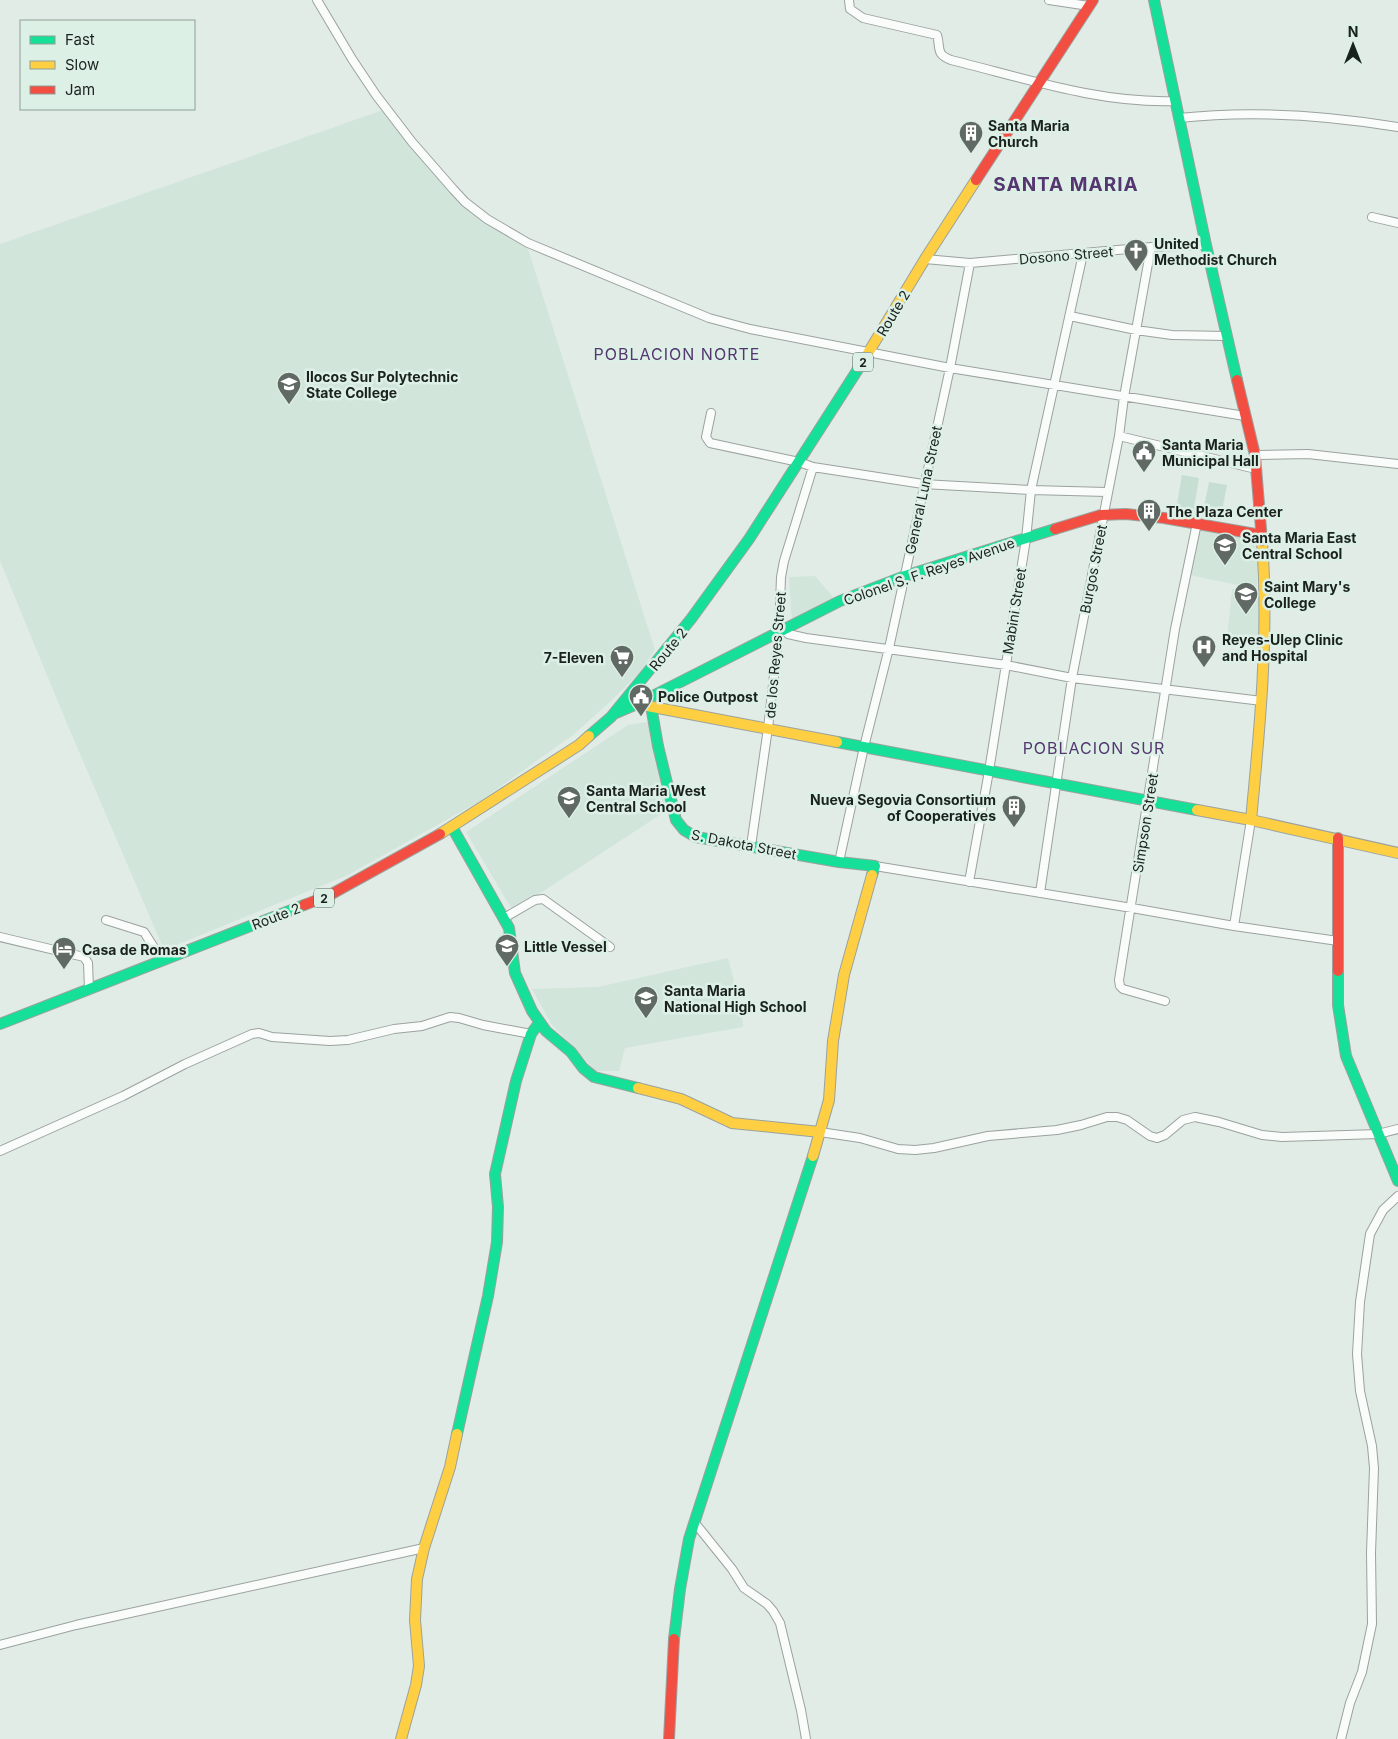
<svg xmlns="http://www.w3.org/2000/svg" width="1398" height="1739" viewBox="0 0 1398 1739" font-family="Inter,sans-serif">
<style>
.built{fill:#d1e5db}
.green{fill:#c6dfd2}
.lines{fill:none;stroke-linecap:round;stroke-linejoin:round}
.street-casing{stroke:#9ba29e;stroke-width:10}
.fast-casing{stroke:#9ba29e;stroke-width:12}
.slow-casing{stroke:#9ba29e;stroke-width:12}
.jam-casing{stroke:#9ba29e;stroke-width:12}
.street{stroke:#fafcfb;stroke-width:8}
.fast{stroke:#16e098;stroke-width:10}
.slow{stroke:#ffcf43;stroke-width:10}
.jam{stroke:#f24e42;stroke-width:10}
.labels{text-anchor:middle;dominant-baseline:central;stroke-width:5;stroke-linejoin:round;paint-order:stroke}
.shield{fill:#ddf0e6;stroke:#55605a;stroke-width:1}
.shield-label{font-size:12px;font-weight:bold;fill:#1b221e}
.poi-label{font-size:14px;font-weight:bold;fill:#1b221e;stroke:#ddf0e6;text-anchor:start}
.street-label{font-size:14px;fill:#1b221e;stroke:#ddf0e6}
.quarter-label{font-size:16px;letter-spacing:1px;fill:#553670;stroke:#ddf0e6}
.district-label{font-size:19px;font-weight:bold;letter-spacing:1px;fill:#553670;stroke:#ddf0e6}
</style>
<rect width="100%" height="100%" fill="#e1ece6"/>
<!-- built -->
<path class="built" d="M383 110 419 156 467 209 528 249 655 650 640 672 612 700 573 735 480 801 348 875 164 950 68 726 0 561V244Z
M1200 530 1255 540 1258 555 1257 589 1189 575Z
M815 576 835 599 792 622 789 577Z
M1232 589 1264 591 1262 641 1227 638Z
M654 721 672 807 513 911 466 832 628 725Z
M728 958 742 1013 743 1027 625 1048 619 1071H596L552 1025 532 989 598 987Z"/>
<!-- green -->
<path class="green" d="M1182 475 1199 478 1193 514 1176 510Z
M1209 482 1227 485 1221 516 1203 512Z"/>
<g class="lines">
<defs>
<path id="street" d="M317 0 352 59 376 95 412 142 453 189 465 202 487 219 528 243 709 318 750 329 950 368 1245 416
M849 0 850 9 863 18 937 35C941 48 935 54 951 60 1024 78 1100 104 1176 101
M1049 0 1089 6
M1179 118C1252 110 1325 115 1398 127
M1372 217 1398 223
M925 259 970 263 1151 247 1206 245
M1070 316 1136 330 1172 335 1227 336
M711 413 706 437 710 443 799 462 813 467 923 484 1031 490 1107 492
M1119 436 1256 469
M1255 455 1308 454 1398 464
M783 630 788 634 806 638 1006 665 1072 678 1262 701
M751 846 768 728 779 632 781 577 784 561 813 467
M839 862 864 747 889 648 950 368 970 263
M875 866 1132 908 1234 926 1338 941
M969 882 989 771 1026 539 1031 490 1083 254
M1040 893 1072 678 1119 436 1124 397 1151 247
M504 918 535 900 543 899 610 947
M106 920 144 932 162 960
M1234 926 1251 820
M0 937 84 957 88 963 89 989
M1165 1001 1123 989 1120 986 1119 980 1175 629 1197 523
M820 1132 860 1138 898 1149 915 1150 934 1148 988 1136 1057 1130 1081 1125 1107 1117H1117L1127 1120 1150 1136 1157 1138 1165 1135 1183 1120 1195 1117 1219 1122 1262 1135 1282 1137 1378 1134 1398 1129
M0 1151 123 1096 185 1064 252 1034 259 1033 272 1037 330 1041 348 1040 394 1029 422 1026 450 1017 459 1018 483 1025 531 1034
M695 1523 732 1569 744 1588 767 1604 773 1611 780 1623 801 1710 806 1739
M0 1645 76 1625 424 1548
M1341 1739 1350 1703 1362 1672 1372 1624 1371 1553 1374 1468 1372 1446 1360 1391 1357 1354 1360 1302 1370 1234 1383 1210 1398 1196"/>
<path id="fast" d="M1154 0 1206 245 1237 380
M651 706 658 746 676 820 684 830 696 837 839 862 875 866 872 875
M616 713 637 704 840 601 905 576 1055 529
M589 736 611 717 691 619 749 539 862 363
M837 742 1197 810
M452 827 509 928 515 973 532 1011 546 1031 571 1052 583 1068 594 1077 638 1088
M1338 971V1005L1346 1056 1398 1181
M0 1024 304 905
M457 1434 488 1296 497 1242 498 1207 495 1174 516 1081 531 1034 539 1023
M674 1639 680 1589 689 1539 813 1156"/>
<path id="slow" d="M862 363 925 259 976 180
M637 704 837 742
M1197 810 1251 820 1398 853
M1251 820C1260 727 1269 634 1262 541
M440 834 579 745 589 736
M638 1088 681 1099 732 1123 820 1132
M813 1156 829 1100 833 1041 844 975 872 875
M401 1739 416 1685 419 1666 415 1620 417 1579 424 1548 450 1467 457 1434"/>
<path id="jam" d="M976 180 1093 0
M1237 380 1255 455 1262 541
M1055 529 1101 515 1126 514 1164 518 1261 535
M1338 838V971
M304 905 328 896 440 834
M669 1739 674 1639"/>
</defs>
<!-- street casing -->
<use href="#street" class="street-casing"/>
<!-- fast casing -->
<use href="#fast" class="fast-casing"/>
<!-- slow casing -->
<use href="#slow" class="slow-casing"/>
<!-- jam casing -->
<use href="#jam" class="jam-casing"/>
<!-- street -->
<use href="#street" class="street"/>
<!-- fast -->
<use href="#fast" class="fast"/>
<!-- slow -->
<use href="#slow" class="slow"/>
<!-- jam -->
<use href="#jam" class="jam"/>
</g>
<!-- icons -->
<defs>
<symbol id="building-pin" viewBox="-11 -11 22 30"><path d="M0 17L-7.5 6A9.5 9.5 0 1 1 7.5 6Z" fill="#606964" stroke="#ddf0e6"/><path d="M-4-6H4V6H1V3H-1V6H-4ZM-2.5-4.3h1.7v1.8h-1.7ZM.8-4.3h1.7v1.8H.8ZM-2.5-1h1.7V.8h-1.7ZM.8-1h1.7V.8H.8Z" fill="#fff"/></symbol>
<symbol id="church-pin" viewBox="-11 -11 22 30"><path d="M0 17L-7.5 6A9.5 9.5 0 1 1 7.5 6Z" fill="#606964" stroke="#ddf0e6"/><path d="M-1.2-6h2.4v3.5h3.3v2.4h-3.3V6h-2.4V-.1h-3.3v-2.4h3.3Z" fill="#fff"/></symbol>
<symbol id="university-pin" viewBox="-11 -11 22 30"><path d="M0 17L-7.5 6A9.5 9.5 0 1 1 7.5 6Z" fill="#606964" stroke="#ddf0e6"/><path d="M0-5L7-2L0 1L-7-2ZM-4 1L0 2.5L4 1V4Q0 6-4 4Z" fill="#fff"/></symbol>
<symbol id="civic-pin" viewBox="-11 -11 22 30"><path d="M0 17L-7.5 6A9.5 9.5 0 1 1 7.5 6Z" fill="#606964" stroke="#ddf0e6"/><path d="M-.6-6.5H3V-4.5H.6V-3L4-1V1h2V6H-6V1h2V-1L-.6-3ZM-1.2 2.5V6h2.4V2.5Z" fill="#fff"/></symbol>
<symbol id="school-pin" viewBox="-11 -11 22 30"><path d="M0 17L-7.5 6A9.5 9.5 0 1 1 7.5 6Z" fill="#606964" stroke="#ddf0e6"/><path d="M0-5L7-2L0 1L-7-2ZM-4 1L0 2.5L4 1V4Q0 6-4 4Z" fill="#fff"/></symbol>
<symbol id="hospital-pin" viewBox="-11 -11 22 30"><path d="M0 17L-7.5 6A9.5 9.5 0 1 1 7.5 6Z" fill="#606964" stroke="#ddf0e6"/><path d="M-5-5h3v3.5h4V-5h3V5h-3V1.5h-4V5h-3Z" fill="#fff"/></symbol>
<symbol id="supermarket-pin" viewBox="-11 -11 22 30"><path d="M0 17L-7.5 6A9.5 9.5 0 1 1 7.5 6Z" fill="#606964" stroke="#ddf0e6"/><path d="M-6-5.5h2.5l.6 2H6L4.5 2H-2.5L-4.4-4H-6ZM-1.5 3.2a1.3 1.3 0 1 0 .1 0ZM3 3.2a1.3 1.3 0 1 0 .1 0Z" fill="#fff"/></symbol>
<symbol id="hotel-pin" viewBox="-11 -11 22 30"><path d="M0 17L-7.5 6A9.5 9.5 0 1 1 7.5 6Z" fill="#606964" stroke="#ddf0e6"/><path d="M-6-4.5h1.5V1H6V5H4.5V3h-9V5H-6ZM-4 0a1.8 1.8 0 1 1 3.6 0ZM.5 0V-2.5h3Q6-2.5 6 0Z" fill="#fff"/></symbol>
</defs>
<g fill-rule="evenodd">
<use href="#building-pin" x="957" y="119" width="28" height="38"/>
<use href="#church-pin" x="1122" y="237" width="28" height="38"/>
<use href="#university-pin" x="275" y="370" width="28" height="38"/>
<use href="#civic-pin" x="1130" y="438" width="28" height="38"/>
<use href="#building-pin" x="1135" y="497" width="28" height="38"/>
<use href="#school-pin" x="1211" y="531" width="28" height="38"/>
<use href="#university-pin" x="1232" y="580" width="28" height="38"/>
<use href="#hospital-pin" x="1190" y="633" width="28" height="38"/>
<use href="#supermarket-pin" x="608" y="643" width="28" height="38"/>
<use href="#civic-pin" x="627" y="682" width="28" height="38"/>
<use href="#school-pin" x="555" y="784" width="28" height="38"/>
<use href="#building-pin" x="1000" y="793" width="28" height="38"/>
<use href="#school-pin" x="493" y="932" width="28" height="38"/>
<use href="#hotel-pin" x="50" y="935" width="28" height="38"/>
<use href="#school-pin" x="632" y="984" width="28" height="38"/>
</g>
<g class="labels">
<!-- shield labels -->
<g class="shield">
<rect x="853" y="352.5" width="20" height="19" rx="4"/>
<rect x="314" y="888.5" width="20" height="19" rx="4"/>
</g>
<g class="shield-label">
<text x="863" y="362">2</text>
<text x="324" y="898">2</text>
</g>
<!-- poi labels -->
<g class="poi-label">
<text x="988" y="125">Santa Maria<tspan x="988" dy="16">Church</tspan></text>
<text x="1154" y="243">United<tspan x="1154" dy="16">Methodist Church</tspan></text>
<text x="306" y="376">Ilocos Sur Polytechnic<tspan x="306" dy="16">State College</tspan></text>
<text x="1162" y="444">Santa Maria<tspan x="1162" dy="16">Municipal Hall</tspan></text>
<text x="1166" y="511">The Plaza Center</text>
<text x="1242" y="537">Santa Maria East<tspan x="1242" dy="16">Central School</tspan></text>
<text x="1264" y="586">Saint Mary's<tspan x="1264" dy="16">College</tspan></text>
<text x="1222" y="639">Reyes-Ulep Clinic<tspan x="1222" dy="16">and Hospital</tspan></text>
<text x="604" y="657" text-anchor="end">7-Eleven</text>
<text x="658" y="696">Police Outpost</text>
<text x="586" y="790">Santa Maria West<tspan x="586" dy="16">Central School</tspan></text>
<text x="996" y="799" text-anchor="end">Nueva Segovia Consortium<tspan x="996" dy="16">of Cooperatives</tspan></text>
<text x="524" y="946">Little Vessel</text>
<text x="82" y="949">Casa de Romas</text>
<text x="664" y="990">Santa Maria<tspan x="664" dy="16">National High School</tspan></text>
</g>
<!-- street labels -->
<g class="street-label">
<text transform="translate(1066 255) rotate(-5)">Dosono Street</text>
<text transform="translate(893 313) rotate(-59)">Route 2</text>
<text transform="translate(923 490) rotate(-78)">General Luna Street</text>
<text transform="translate(1093 569) rotate(-79)">Burgos Street</text>
<text transform="translate(929 571) rotate(-19)">Colonel S. F. Reyes Avenue</text>
<text transform="translate(1014 611) rotate(-81)">Mabini Street</text>
<text transform="translate(668 649) rotate(-51)">Route 2</text>
<text transform="translate(775 655) rotate(-85)">de los Reyes Street</text>
<text transform="translate(1145 823) rotate(-81)">Simpson Street</text>
<text transform="translate(744 844) rotate(11)">S. Dakota Street</text>
<text transform="translate(276 916) rotate(-21)">Route 2</text>
</g>
<!-- quarter labels -->
<g class="quarter-label">
<text x="677" y="354">POBLACION NORTE</text>
<text x="1094" y="748">POBLACION SUR</text>
</g>
<!-- district labels -->
<g class="district-label">
<text x="1066" y="184">SANTA MARIA</text>
</g>
</g>
<!-- legend -->
<rect x="20" y="20" width="175" height="90" fill="#ddf0e6" stroke="#8f9e96"/>
<rect x="30" y="36" width="25" height="8" fill="#16e098" stroke="#8f9e96"/>
<text x="65" y="45" font-size="15" fill="#1b221e">Fast</text>
<rect x="30" y="61" width="25" height="8" fill="#ffcf43" stroke="#8f9e96"/>
<text x="65" y="70" font-size="15" fill="#1b221e">Slow</text>
<rect x="30" y="86" width="25" height="8" fill="#f24e42" stroke="#8f9e96"/>
<text x="65" y="95" font-size="15" fill="#1b221e">Jam</text>
<!-- north arrow -->
<g transform="translate(1353 45)" stroke="#ddf0e6" stroke-width="4" paint-order="stroke">
<path d="M0-4L9 19L0 12L-9 19Z" fill="#1b221e"/>
<text y="-8" font-size="14" font-weight="bold" text-anchor="middle" fill="#1b221e">N</text>
</g>
</svg>
